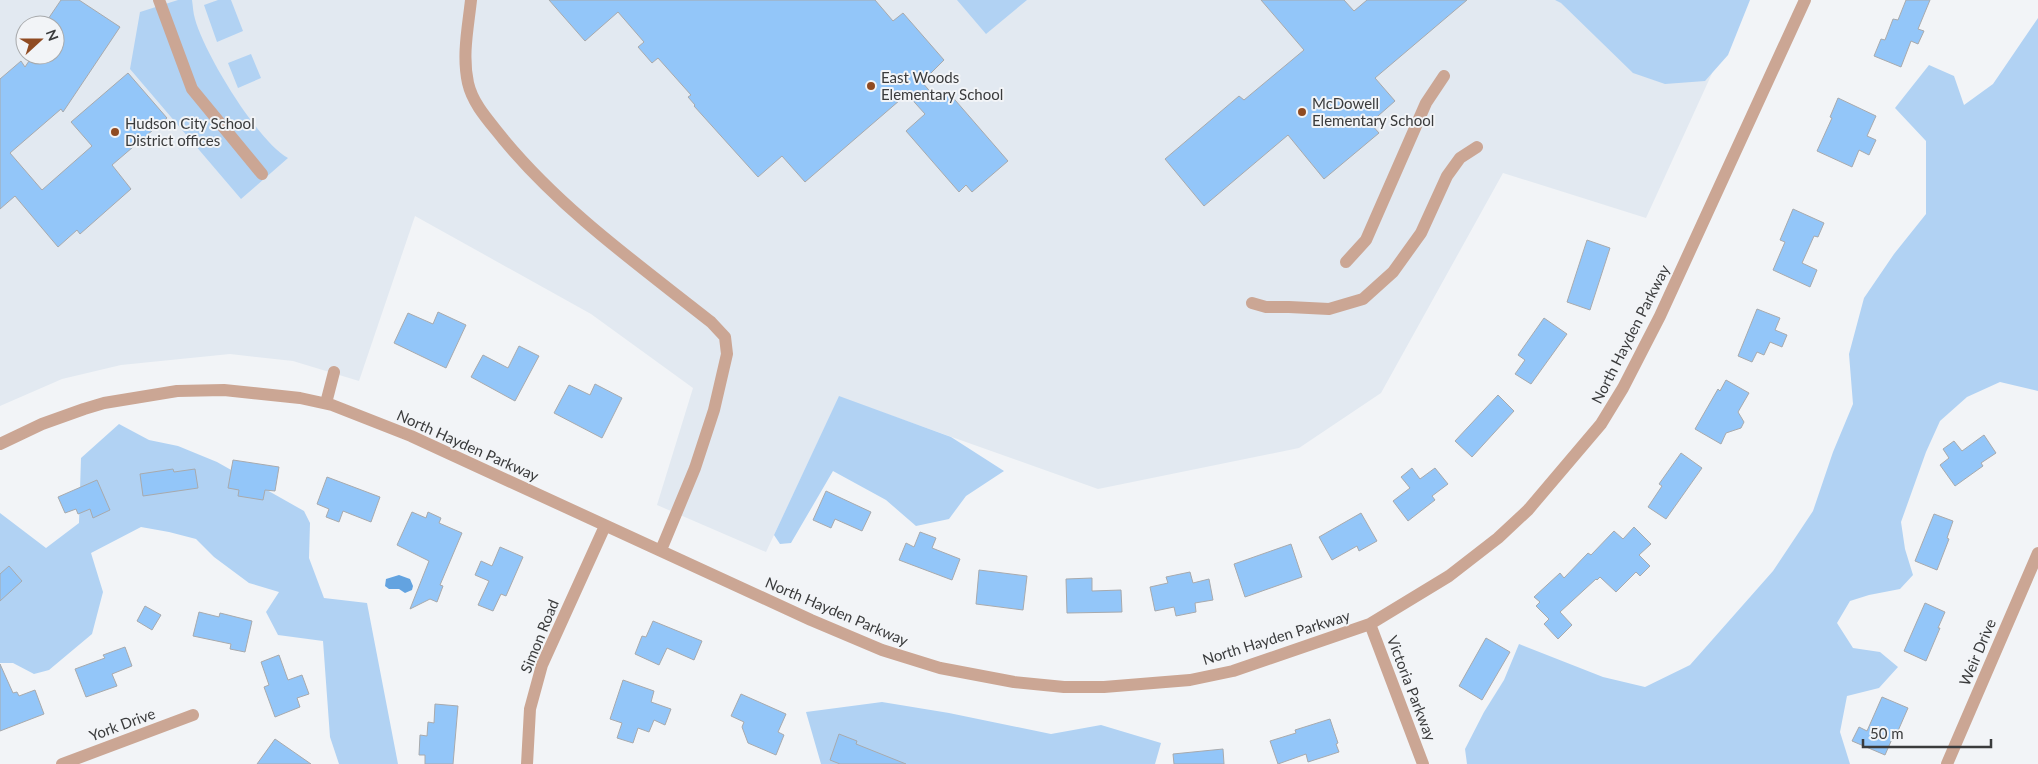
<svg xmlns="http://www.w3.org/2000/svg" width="2038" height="764" viewBox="0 0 2038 764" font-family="Lato,sans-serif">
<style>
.built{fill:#e2e9f1;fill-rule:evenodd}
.green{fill:#b1d2f3}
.water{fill:#63a3e0}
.building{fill:#93c6f9;stroke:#a8aaad}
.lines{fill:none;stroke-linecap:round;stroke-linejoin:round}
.minor{stroke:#cba694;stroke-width:12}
.poi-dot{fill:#904b22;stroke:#f2f4f7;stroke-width:2}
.labels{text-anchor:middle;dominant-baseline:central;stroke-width:4;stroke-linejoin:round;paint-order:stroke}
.poi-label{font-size:15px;fill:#3a3b3c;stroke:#f2f4f7;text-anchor:start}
.street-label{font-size:15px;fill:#3a3b3c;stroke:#f2f4f7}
</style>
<rect width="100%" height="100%" fill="#f2f4f7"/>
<!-- built -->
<path class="built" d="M0 0H1600L1719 58 1646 218 1503 173 1381 393 1299 448 1098 489 839 397 766 552 657 505 693 388 591 314 415 216 359 381 293 361 230 354 121 365 62 379 0 406ZM25 25H55V55H25Z"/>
<!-- green -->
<path class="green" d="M178 0H192C193 6 193 13 195 19 204 53 258 142 288 158L241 199 130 69 140 12Z
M218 0H231L243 31 217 42 204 5Z
M957 0H1027L986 34Z
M1555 0H1750L1728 55 1705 81 1665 84 1633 73 1561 3Z
M2038 18V391L2000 382 1967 397 1940 421 1926 452 1901 522 1905 549 1913 575 1900 589 1869 595 1850 601 1837 623 1853 648 1880 652 1898 667 1879 688 1847 696 1840 732 1850 764H1467L1465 749 1484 712 1504 680 1519 644 1603 677 1645 687 1690 665 1773 571 1813 511 1833 452 1853 404 1849 354 1864 298 1894 254 1926 214V141L1895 108 1929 65 1954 76 1964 105 1993 84Z
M251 54 261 78 238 88 228 63Z
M839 396 951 437 1004 471 966 496 949 519 916 526 886 500 833 471 791 543 780 544 774 535Z
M119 424 149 440 178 446 217 462 304 511 310 523 309 558 324 598 367 603 398 764H339L330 737 323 641 278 635 266 612 279 592 249 583 214 557 196 539 169 532 141 527 91 553 103 592 92 634 49 670 34 674 13 663H0V513L46 548 79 523 81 458Z
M882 702 949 713 1051 734 1101 725 1161 743 1155 764H821L806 712Z"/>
<!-- water -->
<path class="water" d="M399 575 410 579 413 586 412 590 405 593 399 589H389L385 586 386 579Z"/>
<!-- building -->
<path class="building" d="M61 0H79L120 27 63 112 61 109 10 153 42 190 92 146 71 122 128 73 167 118 112 165 131 189 80 234 77 230 58 247 15 196 0 209V79L21 61 25 67 33 55H55V25H44Z
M549 0H875L893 21 903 13 944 60 922 82 939 102 949 93 1008 161 972 192 966 185 959 192 906 131 925 114 907 94 805 182 782 156 758 177 694 106 695 105 688 97 691 95 658 58 652 63 638 47 644 42 618 12 585 41Z
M1261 0H1344L1354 11 1367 0H1467L1375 78 1395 101 1370 123 1379 133 1324 179 1288 135 1204 206 1165 159 1239 96 1244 100 1304 50Z
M1906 0H1930L1918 29 1924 31 1918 44 1911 41 1901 67 1874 56 1881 39 1885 40 1893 19 1898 20Z
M1838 98 1876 116 1867 136 1876 140 1869 155 1859 150 1852 167 1817 151 1832 118 1830 117Z
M1793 209 1824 223 1818 237 1814 236 1802 263 1817 270 1810 287 1773 270 1785 242 1780 240Z
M1587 240 1610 248 1590 310 1567 302Z
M1757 309 1780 318 1775 330 1787 335 1782 347 1770 342 1764 355 1757 352 1752 362 1738 356Z
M438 312 466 325 446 368 394 343 408 313 433 324Z
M1544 318 1567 334 1531 384 1515 374 1525 360 1518 355Z
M519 346 539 356 515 401 471 377 483 355 508 368Z
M1726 380 1749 393 1738 412 1744 422 1741 428 1726 433 1721 444 1695 429 1718 389 1720 391Z
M595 384 622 398 602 438 554 413 569 385 590 395Z
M1498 395 1514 411 1472 457 1455 441Z
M1984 435 1996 453 1981 463 1983 466 1955 486 1940 465 1949 458 1943 449 1954 441 1962 451Z
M1681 453 1702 468 1666 519 1648 507 1662 486 1659 484Z
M233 460 279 467 275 491 265 490 263 500 238 496 239 490 228 488Z
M1412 468 1420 479 1435 468 1448 484 1432 496 1435 500 1408 521 1393 501 1410 488 1401 477Z
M173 469 174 472 195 469 198 488 143 496 140 474Z
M327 477 380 497 371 522 343 511 339 522 326 517 329 509 317 504Z
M97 480 110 510 93 518 90 509 78 514 76 509 65 513 58 497Z
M826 491 871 512 862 531 835 519 831 528 813 520Z
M412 512 426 518 428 512 441 518 439 523 462 533 440 585 443 586 437 602 430 599 410 609 429 561 397 545Z
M1361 513 1377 541 1359 551 1357 546 1332 560 1319 537Z
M1934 514 1953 521 1947 538 1949 539 1937 570 1915 561Z
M1634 527 1651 544 1639 555 1650 566 1640 576 1636 572 1616 592 1600 577 1597 580 1596 579 1560 612 1572 625 1558 639 1544 624 1549 619 1536 606 1540 602 1534 597 1560 573 1564 578 1588 553 1591 555 1614 531 1623 539Z
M920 532 936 538 932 548 960 559 952 580 899 560 906 543 914 547Z
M1291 544 1302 577 1245 597 1234 564Z
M500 547 523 557 506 596 501 594 493 611 478 605 489 581 475 575 481 561 492 566Z
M9 566 22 581 0 601V574Z
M979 570 1027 576 1023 610 976 604Z
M1190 572 1193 583 1209 579 1213 600 1195 603 1196 612 1176 616 1174 607 1155 611 1150 587 1168 583 1166 577Z
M1092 578V591L1121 590 1122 612 1067 613 1066 579Z
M1925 603 1945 612 1938 628H1940L1926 661 1904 651Z
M145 606 161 615 152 630 137 621Z
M199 612 219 617 220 613 252 621 245 652 230 649 231 644 193 636Z
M653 621 702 641 694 660 667 648 659 665 635 654 642 636 646 637Z
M1486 638 1510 652 1482 700 1459 686Z
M125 647 132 666 112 674 117 686 86 697 75 669 105 658 103 655Z
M279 655 288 680 302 675 309 694 297 698 300 707 275 717 264 687 269 685 261 662Z
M0 664 13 693 17 692 19 696 35 690 44 714 0 731Z
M623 680 654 691 651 702 671 709 665 725 654 720 649 732 638 728 633 743 617 738 622 723 610 719Z
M741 694 786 714 778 732 784 735 776 755 748 743 742 727 744 722 731 716Z
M1882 697 1908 708 1894 740 1892 739 1885 755 1852 741 1859 727 1867 731Z
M435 704 458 706 453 764H425V755H419L420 735 427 736 428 722 434 723Z
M1330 719 1338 743 1336 744 1339 752 1308 762 1306 754 1278 764 1270 741 1296 733 1295 730Z
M839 734 857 741 856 744 906 764H840L830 760Z
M275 739 311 764H257Z
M1223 749 1224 764H1174L1173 754Z"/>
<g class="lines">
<!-- minor -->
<path class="minor" d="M159 0 192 89 262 174
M471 0C468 28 462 55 468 83 473 105 490 122 504 140 563 211 639 265 711 322L725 337 727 354 714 410 695 468 661 550
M1346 262 1366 240 1426 103 1444 76
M1252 303 1266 307H1289L1329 309 1363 299 1393 272 1421 233 1447 176 1460 158 1477 147
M326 403 334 372
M0 444 42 424 84 409 104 403 177 391 224 390 300 398 332 405 411 436 811 620 882 650 940 668 1014 682 1064 687H1104L1190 680 1233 671 1370 624 1449 576 1498 538 1528 510 1601 424 1623 388 1660 316 1805 0
M1370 624 1423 764
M62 764 193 715
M527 764 530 709 542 665 605 526
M1947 764 2038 553"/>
</g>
<!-- markers -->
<g class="poi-dot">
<circle cx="871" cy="86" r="5"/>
<circle cx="1302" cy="112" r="5"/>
<circle cx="115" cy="132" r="5"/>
</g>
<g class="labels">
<!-- poi labels -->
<g class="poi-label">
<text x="881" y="77">East Woods<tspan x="881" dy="17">Elementary School</tspan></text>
<text x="1312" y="103">McDowell<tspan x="1312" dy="17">Elementary School</tspan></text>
<text x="125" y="123">Hudson City School<tspan x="125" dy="17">District offices</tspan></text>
</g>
<!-- street labels -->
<g class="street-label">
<text transform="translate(1630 334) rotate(-63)">North Hayden Parkway</text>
<text transform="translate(468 445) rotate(24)">North Hayden Parkway</text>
<text transform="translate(837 611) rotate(23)">North Hayden Parkway</text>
<text transform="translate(539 636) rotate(-68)">Simon Road</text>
<text transform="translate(1276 637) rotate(-17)">North Hayden Parkway</text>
<text transform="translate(1977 652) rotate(-67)">Weir Drive</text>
<text transform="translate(1412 688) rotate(69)">Victoria Parkway</text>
<text transform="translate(122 724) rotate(-20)">York Drive</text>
</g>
</g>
<!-- north arrow -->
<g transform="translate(40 40) rotate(69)"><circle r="24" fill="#f2f4f7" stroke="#a8aaac"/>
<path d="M0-4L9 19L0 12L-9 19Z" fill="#904b22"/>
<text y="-8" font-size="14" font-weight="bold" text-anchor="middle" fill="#3a3b3c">N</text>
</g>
<!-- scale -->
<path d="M1863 739v8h128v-8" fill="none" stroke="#3a3b3c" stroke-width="2.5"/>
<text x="1870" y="739" font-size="15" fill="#3a3b3c" stroke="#f2f4f7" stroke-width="4" paint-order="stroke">50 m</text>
</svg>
